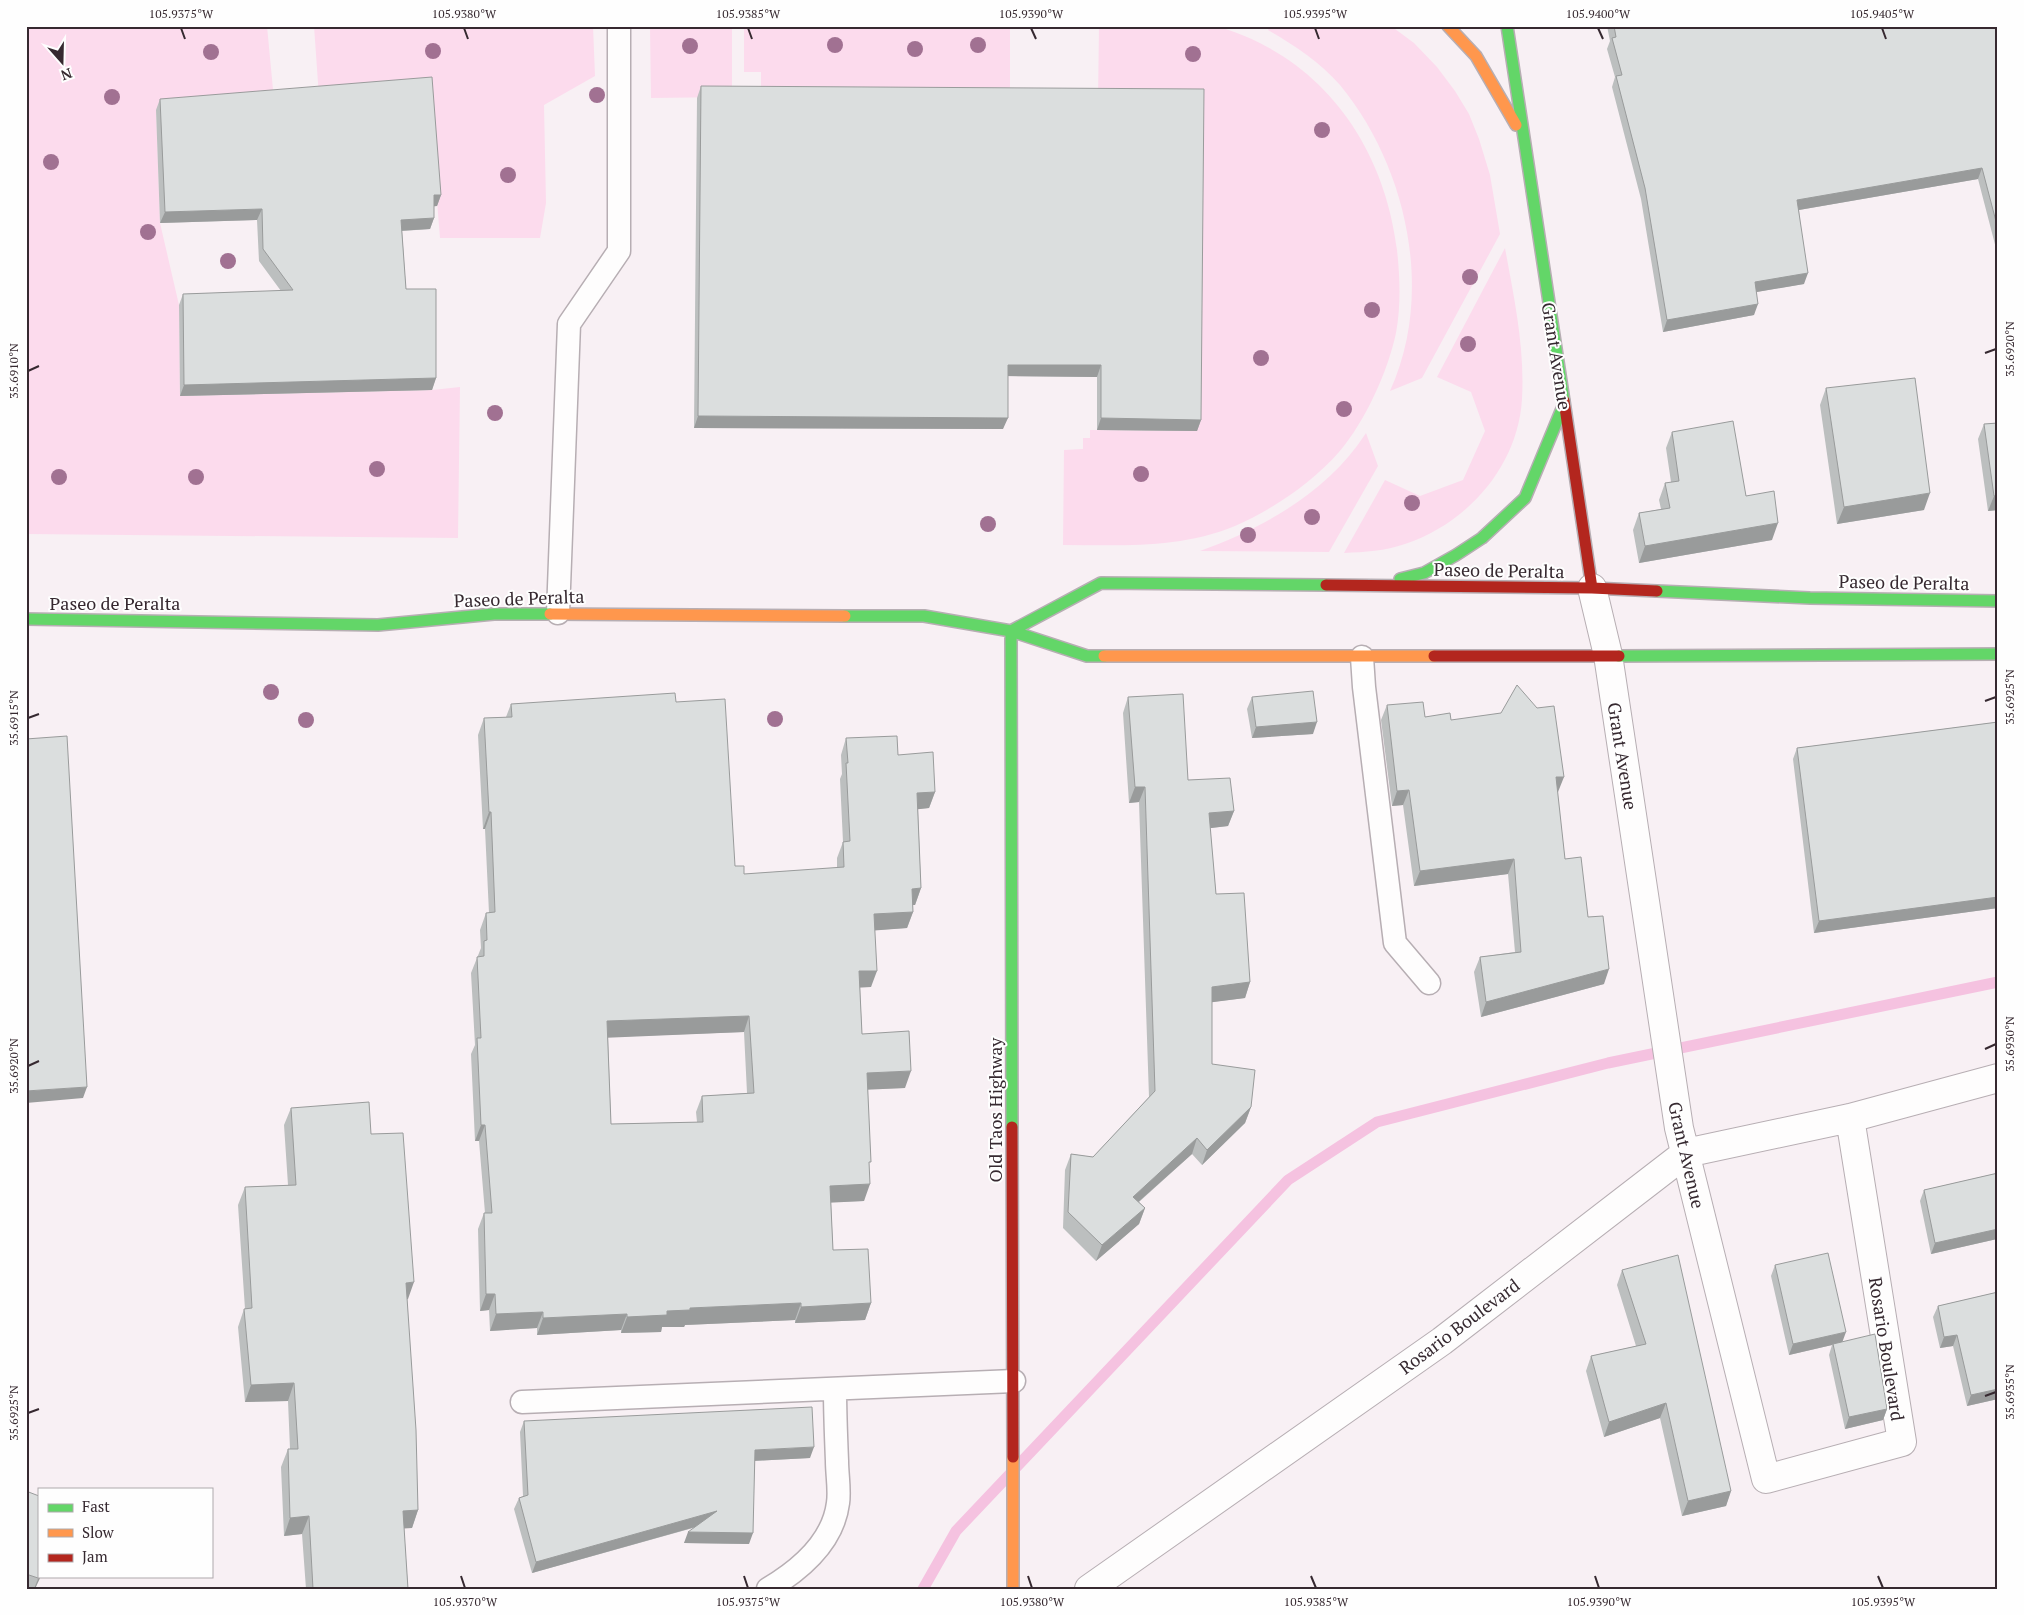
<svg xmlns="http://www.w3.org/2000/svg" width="2024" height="1615" viewBox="0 0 2024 1615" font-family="'PT Serif',serif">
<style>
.green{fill:#fcdbed}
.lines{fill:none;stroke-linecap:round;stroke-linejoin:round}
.stream{stroke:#f5c2e0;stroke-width:11}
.lane-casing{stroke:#b7aeb3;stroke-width:25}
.street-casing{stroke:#b7aeb3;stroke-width:30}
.fast-casing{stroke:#b7aeb3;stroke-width:14}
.slow-casing{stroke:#b7aeb3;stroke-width:14}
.jam-casing{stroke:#b7aeb3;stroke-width:14}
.lane{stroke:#fefdfd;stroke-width:22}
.street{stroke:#fefdfd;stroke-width:28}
.fast{stroke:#63d668;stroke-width:11}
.slow{stroke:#ff974d;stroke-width:11}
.jam{stroke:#b3261e;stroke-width:11}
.tree{fill:#a17192}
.wall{fill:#bcbfbf;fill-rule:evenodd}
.shaded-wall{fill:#999b9b}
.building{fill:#dbdede;stroke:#999b9b;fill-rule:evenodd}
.ticks{fill:none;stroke:#362930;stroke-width:2}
.labels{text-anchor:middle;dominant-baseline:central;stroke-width:4;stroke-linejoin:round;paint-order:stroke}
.street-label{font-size:18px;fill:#362930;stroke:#fefefe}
.neatline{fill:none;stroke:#362930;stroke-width:2}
.ticks-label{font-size:12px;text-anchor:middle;fill:#362930}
</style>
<rect width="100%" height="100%" fill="#f8f0f4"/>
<!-- green -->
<path class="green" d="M26 26H267L274 100 156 110 160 223 179 305 180 396 432 390 460 387 458 538 26 534Z
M314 26H593L595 76 544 105 546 203 540 238H440L428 89 319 97Z
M650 26H732V97L651 98Z
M744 26H1010V91L761 90V72H744Z
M1099 26H1216C1321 56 1384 144 1397 250 1400 277 1401 306 1396 333 1388 371 1365 422 1339 452 1312 483 1272 510 1235 526 1180 549 1121 545 1063 545L1064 450 1083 449V438H1090V430L1197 431 1098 100Z
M1270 26H1391L1414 43 1437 67 1455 91 1469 114 1479 139 1490 175 1500 234 1422 378 1390 391C1435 293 1407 166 1340 85 1320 62 1294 45 1268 30Z
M1505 248C1514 298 1525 347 1522 399 1518 466 1468 523 1405 544 1385 551 1365 552 1344 553L1385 480 1420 496 1463 480 1485 431 1471 392 1437 377Z
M1366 433 1378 466 1329 552 1200 551C1265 527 1328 492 1366 433Z"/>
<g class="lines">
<!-- stream -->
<path class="stream" d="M923 1589 956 1531 1288 1180 1377 1122 1608 1063 1998 982"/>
<defs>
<path id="lane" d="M558 613 569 324 619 251V26
M1362 657 1364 687 1395 943 1429 983
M522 1402 1014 1381
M768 1589C800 1570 833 1543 838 1503 840 1490 837 1475 837 1461 836 1437 835 1413 835 1389"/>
<path id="street" d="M1592 588 1608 655 1679 1128 1766 1479 1902 1442 1850 1118
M1089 1589 1442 1341 1686 1153 1850 1118 1998 1078"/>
<path id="fast" d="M1507 26 1564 401
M1400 579 1424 573 1456 555 1482 538 1525 498 1564 404
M1657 591 1810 598 1998 601
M845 616H924L1011 631 1087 656H1104
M26 619 378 625 494 614H550
M1011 631 1101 583 1326 585
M1011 631 1012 1127
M1619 656 1998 654"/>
<path id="slow" d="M1448 26 1476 56 1516 125
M550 614 845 616
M1104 656H1434
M1013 1457V1589"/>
<path id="jam" d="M1564 401 1592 588
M1326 585 1592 588 1657 591
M1434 656H1619
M1012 1127 1013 1457"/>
</defs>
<!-- lane casing -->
<use href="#lane" class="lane-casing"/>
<!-- street casing -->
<use href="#street" class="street-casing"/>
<!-- fast casing -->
<use href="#fast" class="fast-casing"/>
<!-- slow casing -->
<use href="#slow" class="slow-casing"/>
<!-- jam casing -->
<use href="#jam" class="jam-casing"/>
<!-- lane -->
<use href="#lane" class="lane"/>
<!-- street -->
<use href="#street" class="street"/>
<!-- fast -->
<use href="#fast" class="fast"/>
<!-- slow -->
<use href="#slow" class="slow"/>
<!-- jam -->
<use href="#jam" class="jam"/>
</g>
<!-- trees -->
<g class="tree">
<circle cx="835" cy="45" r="8"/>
<circle cx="978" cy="45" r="8"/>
<circle cx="690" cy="46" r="8"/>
<circle cx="915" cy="49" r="8"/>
<circle cx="433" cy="51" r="8"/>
<circle cx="211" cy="52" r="8"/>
<circle cx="1193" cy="54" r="8"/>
<circle cx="597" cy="95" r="8"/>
<circle cx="112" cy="97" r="8"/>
<circle cx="1322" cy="130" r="8"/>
<circle cx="51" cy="162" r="8"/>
<circle cx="508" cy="175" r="8"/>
<circle cx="148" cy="232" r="8"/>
<circle cx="228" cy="261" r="8"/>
<circle cx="1470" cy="277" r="8"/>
<circle cx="1372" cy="310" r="8"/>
<circle cx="1468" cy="344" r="8"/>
<circle cx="1261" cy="358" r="8"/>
<circle cx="1344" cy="409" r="8"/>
<circle cx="495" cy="413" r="8"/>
<circle cx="377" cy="469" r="8"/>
<circle cx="1141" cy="474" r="8"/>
<circle cx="59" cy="477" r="8"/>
<circle cx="196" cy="477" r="8"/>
<circle cx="1412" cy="503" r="8"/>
<circle cx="1312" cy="517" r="8"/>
<circle cx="988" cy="524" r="8"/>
<circle cx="1248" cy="535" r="8"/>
<circle cx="271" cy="692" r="8"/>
<circle cx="775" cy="719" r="8"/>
<circle cx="306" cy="720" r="8"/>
</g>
<!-- wall -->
<path class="wall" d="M1607 26H1998V256L1978 179 1799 210 1804 284 1756 292 1754 315 1663 332 1641 199 1612 87 1615 77 1607 49 1610 41Z
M701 86 1201 420 1197 431 1097 430V377L1008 376 1003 429 694 428 697 98Z
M160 99 441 195 437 206H434V218L430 229 402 231 406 289 436 378 432 390 180 396 179 305 183 294 281 291 259 261 257 220 160 223 156 110Z
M1826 388 1924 510 1837 524 1820 405Z
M1998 423V510L1988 511 1978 439 1984 424Z
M1672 432 1746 496 1772 540 1639 563 1633 530 1639 513 1661 509 1659 500 1665 483 1671 482 1666 448Z
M1128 697 1188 780 1234 811 1228 826 1210 828 1216 894 1250 982 1245 998 1212 1002V1064L1251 1107 1245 1123 1202 1165 1192 1154 1139 1202 1145 1208 1139 1224 1096 1261 1063 1228 1065 1170 1071 1154 1093 1157 1149 1097 1139 802 1129 803 1123 713Z
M1252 697 1313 734 1252 738 1247 709Z
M676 702 735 866 744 874 837 868V858L843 842 840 779 842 774 841 755 846 738 898 755 935 792 929 808 918 809 921 888 915 905H913V912L907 928 875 930 871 987H860L862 1034 905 1088 868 1089 869 1168 864 1201 831 1202 833 1250 871 1303 865 1320 795 1323V1320L685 1325 684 1327H662L661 1332 621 1333V1330L537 1335V1328L490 1331 489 1310 480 1311 478 1229 484 1213H485L479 1141H475L471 1054 475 1045 471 973 481 948 480 930 486 913H489L485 829H483L478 735 484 718 506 717 511 704ZM744 1032 747 1093 702 1096 696 1112 697 1122 611 1124 608 1037Z
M1387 705 1425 717 1451 720 1558 792H1557L1565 859 1588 917 1604 984 1481 1017 1474 972 1480 957 1515 952 1508 874 1414 886 1403 805 1392 806 1381 720Z
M1998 722V908L1814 933 1793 759 1797 748Z
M291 1108 371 1134 408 1299H407L418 1510 412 1528H404L408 1589H306L302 1534 284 1536 281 1467 288 1449H290L288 1401 245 1402 238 1327 244 1309H245L238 1205 245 1187 288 1185 284 1125Z
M1998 1173V1244L1997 1239 1931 1254 1920 1201 1924 1190Z
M1775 1265 1887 1409 1883 1420 1845 1429 1829 1355 1832 1345 1789 1355 1771 1276Z
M1622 1270 1731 1491 1726 1506 1682 1516 1660 1418 1604 1437 1586 1371 1591 1356 1636 1346 1617 1285Z
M1998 1292V1399L1967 1406 1953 1346 1940 1348 1933 1317 1938 1306Z
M524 1421 810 1458 755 1461 749 1544 684 1543 693 1528 532 1573 514 1509 519 1498 523 1496 520 1432Z
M26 1491 39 1576 35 1589H26Z"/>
<!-- shaded-wall -->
<path class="shaded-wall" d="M1982 168 1978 179 1793 211 1797 200Z
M434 195H441L437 206 429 207Z
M262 209 257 220 160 223 165 212Z
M434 218 430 229 397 231 401 220Z
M1808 273 1804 284 1751 293 1755 282Z
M1758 304 1754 315 1663 332 1667 320Z
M1008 365H1101L1097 377 1004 376Z
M436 378 432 390 180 396 184 385Z
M698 416 1008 418 1003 429 694 428Z
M1101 418 1201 420 1197 431 1097 430Z
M1930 493 1924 510 1837 524 1844 507Z
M1998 495V510L1988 511 1994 496Z
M1778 523 1772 540 1639 563 1645 546Z
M1317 722 1313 734 1252 738 1256 727Z
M1556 777H1564L1558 792H1550Z
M1135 787H1145L1139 802 1129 803Z
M1409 790 1403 805 1392 806 1397 791Z
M935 792 929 808 911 810 917 793Z
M1234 811 1228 826 1203 829 1209 813Z
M489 812H491L485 829H483Z
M1514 859 1508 874 1414 886 1420 871Z
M921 888 915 905H906L912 889Z
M1998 897V908L1814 933 1819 921Z
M913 912 907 928 868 931 874 914Z
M1609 969 1604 984 1481 1017 1486 1002Z
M859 971H877L871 987 853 988Z
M1250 982 1245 998 1206 1003 1212 987Z
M749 1016 744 1032 601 1038 607 1021Z
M911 1071 905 1088 861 1090 867 1073Z
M87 1087 83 1098 26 1103V1091Z
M1251 1107 1245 1123 1202 1165 1207 1150Z
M481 1125H485L479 1141H475Z
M1197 1138 1192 1154 1127 1212 1133 1197Z
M870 1184 864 1201 824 1203 830 1186Z
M1145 1208 1139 1224 1096 1261 1102 1245Z
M1998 1229 1997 1239 1931 1254 1935 1243Z
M414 1282 408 1299 399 1301 406 1283Z
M486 1294H495L489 1310 480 1311Z
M801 1303 795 1320 685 1325 684 1327H662L661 1332 621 1333 627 1317 690 1308Z
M871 1303 865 1320 795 1323 801 1307Z
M543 1312 537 1328 490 1331 496 1314Z
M627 1314 621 1330 537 1335 543 1318Z
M1846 1332 1842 1343 1833 1344 1832 1345 1789 1355 1793 1344Z
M1957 1335 1953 1346 1940 1348 1944 1337Z
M294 1383 288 1401 245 1402 251 1385Z
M1998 1389V1399L1967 1406 1971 1395Z
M1666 1403 1660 1418 1604 1437 1609 1422Z
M1887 1409 1883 1420 1845 1429 1849 1417Z
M814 1447 810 1458 751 1461 755 1450Z
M1731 1491 1726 1506 1682 1516 1688 1501Z
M418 1510 412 1528 396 1529 403 1511Z
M717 1511 713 1522 532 1573 536 1562Z
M309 1516 302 1534 284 1536 290 1518Z
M688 1532 753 1533 749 1544 684 1543Z
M39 1576H41L35 1589H34Z"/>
<!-- building -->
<path class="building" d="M1614 26H1998V229L1982 168 1797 200 1808 273 1755 282 1758 304 1667 320 1645 188 1616 76 1622 75 1612 38 1616 37Z
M432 77 441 195H434V218L401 220 406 289H436V378L184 385 183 294 293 290 263 249 262 209 165 212 160 99Z
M701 86 1204 89 1201 420 1101 418V365H1008V418L698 416Z
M1915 378 1930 493 1844 507 1826 388Z
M1733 421 1746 496 1774 491 1778 523 1645 546 1639 513 1670 508 1665 483 1679 481 1672 432Z
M1998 423V495L1994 496 1984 424Z
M1517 685 1537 708 1554 706 1564 777H1556L1565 859 1581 857 1588 917 1603 916 1609 969 1486 1002 1480 957 1521 952 1514 859 1420 871 1409 790 1397 791 1387 705 1423 702 1425 717 1450 713 1451 720 1501 713Z
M1313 691 1317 722 1256 727 1252 697Z
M675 693 676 702 725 699 735 866H744V874L844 867 843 842 850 841 846 763H848L846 738 897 736 898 755 933 752 935 792 917 793 921 888 912 889 913 912 874 914 877 971H859L862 1034 909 1031 911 1071 867 1073 871 1162H869L870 1184 830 1186 833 1250 868 1249 871 1303 801 1307V1303L690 1308V1310L667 1311V1315L627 1317V1314L543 1318V1312L496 1314 495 1294H486L484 1213H492L485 1125H481L477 1038H481L477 957 484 956V941L487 940 486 913 495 912 491 812H489L484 718 512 717 511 704ZM749 1016 754 1093 702 1096 703 1122 611 1124 607 1021Z
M1183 694 1188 780 1230 778 1234 811 1209 813 1216 894 1244 893 1250 982 1212 987V1064L1255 1070 1251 1107 1207 1150 1197 1138 1133 1197 1145 1208 1102 1245 1068 1212 1071 1154 1093 1157 1155 1091 1145 787H1135L1128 697Z
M1998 722V897L1819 921 1797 748Z
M67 736 87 1087 26 1091V739Z
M369 1102 371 1134 403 1133 414 1282 406 1283 416 1430 418 1510 403 1511 408 1589H313L309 1516 290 1518 288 1449H298L294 1383 251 1385 244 1309 252 1308 245 1187 296 1185 291 1108Z
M1998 1173V1229L1935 1243 1924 1190Z
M1828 1253 1846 1332 1793 1344 1775 1265Z
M1678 1255 1731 1491 1688 1501 1666 1403 1609 1422 1591 1356 1646 1344 1622 1270Z
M1998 1292V1389L1971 1395 1957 1335 1944 1337 1938 1306Z
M1875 1334 1887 1409 1849 1417 1833 1344Z
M812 1407 814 1447 755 1450 753 1533 688 1532 717 1511 536 1562 519 1498 528 1495 524 1421Z
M26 1491 39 1496V1576L38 1578 26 1574Z"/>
<!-- ticks -->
<path class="ticks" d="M181 28 185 39M464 28 468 39M748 28 752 39M1031 28 1036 39M1315 28 1319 39M1598 28 1603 39M1882 28 1886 39M1985 353 1996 349M28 371 39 366M1985 701 1996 697M28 718 39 714M1985 1049 1996 1044M28 1066 39 1061M1985 1396 1996 1392M28 1413 39 1409M461 1576 465 1588M744 1576 748 1588M1028 1576 1032 1588M1311 1576 1316 1588M1595 1576 1599 1588M1878 1576 1883 1588"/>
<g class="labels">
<!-- street labels -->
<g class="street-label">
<text transform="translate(1557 356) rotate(81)">Grant Avenue</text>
<text transform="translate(1499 570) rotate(1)">Paseo de Peralta</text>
<text transform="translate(1904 582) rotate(1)">Paseo de Peralta</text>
<text transform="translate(519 598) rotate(-2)">Paseo de Peralta</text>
<text x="115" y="603">Paseo de Peralta</text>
<text transform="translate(1623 756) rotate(81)">Grant Avenue</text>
<text transform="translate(995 1110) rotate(-90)">Old Taos Highway</text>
<text transform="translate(1687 1155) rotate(77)">Grant Avenue</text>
<text transform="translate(1459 1326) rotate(-37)">Rosario Boulevard</text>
<text transform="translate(1887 1349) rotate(81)">Rosario Boulevard</text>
</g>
</g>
<!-- border -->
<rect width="2024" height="1615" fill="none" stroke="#fefefe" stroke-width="55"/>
<!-- legend -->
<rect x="38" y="1488" width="175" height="90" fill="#fefefe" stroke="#aea9ac"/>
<rect x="48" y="1504" width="25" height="8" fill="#63d668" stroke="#aea9ac"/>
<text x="82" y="1512" font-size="15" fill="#362930">Fast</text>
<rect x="48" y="1529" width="25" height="8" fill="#ff974d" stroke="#aea9ac"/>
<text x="82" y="1538" font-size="15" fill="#362930">Slow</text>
<rect x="48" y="1554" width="25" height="8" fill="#b3261e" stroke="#aea9ac"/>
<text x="82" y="1562" font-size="15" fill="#362930">Jam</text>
<!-- north arrow -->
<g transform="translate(62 62) rotate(160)" stroke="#fefefe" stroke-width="4" paint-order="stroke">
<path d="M0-4L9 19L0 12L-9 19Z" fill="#362930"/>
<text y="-8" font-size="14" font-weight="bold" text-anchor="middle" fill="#362930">N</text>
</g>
<rect x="28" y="28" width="1968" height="1560" class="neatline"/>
<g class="ticks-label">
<text x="181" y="18">105.9375°W</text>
<text x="464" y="18">105.9380°W</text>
<text x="748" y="18">105.9385°W</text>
<text x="1031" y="18">105.9390°W</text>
<text x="1315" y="18">105.9395°W</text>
<text x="1598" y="18">105.9400°W</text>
<text x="1882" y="18">105.9405°W</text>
<text transform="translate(2010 349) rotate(-90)" y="4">35.6920°N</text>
<text transform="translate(14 371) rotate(-90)" y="4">35.6910°N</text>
<text transform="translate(2010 697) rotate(-90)" y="4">35.6925°N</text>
<text transform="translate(14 718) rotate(-90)" y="4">35.6915°N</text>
<text transform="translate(2010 1044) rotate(-90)" y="4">35.6930°N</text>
<text transform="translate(14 1066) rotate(-90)" y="4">35.6920°N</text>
<text transform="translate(2010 1392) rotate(-90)" y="4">35.6935°N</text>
<text transform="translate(14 1413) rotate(-90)" y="4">35.6925°N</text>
<text x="465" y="1606">105.9370°W</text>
<text x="748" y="1606">105.9375°W</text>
<text x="1032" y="1606">105.9380°W</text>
<text x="1316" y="1606">105.9385°W</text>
<text x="1599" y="1606">105.9390°W</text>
<text x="1883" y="1606">105.9395°W</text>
</g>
</svg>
